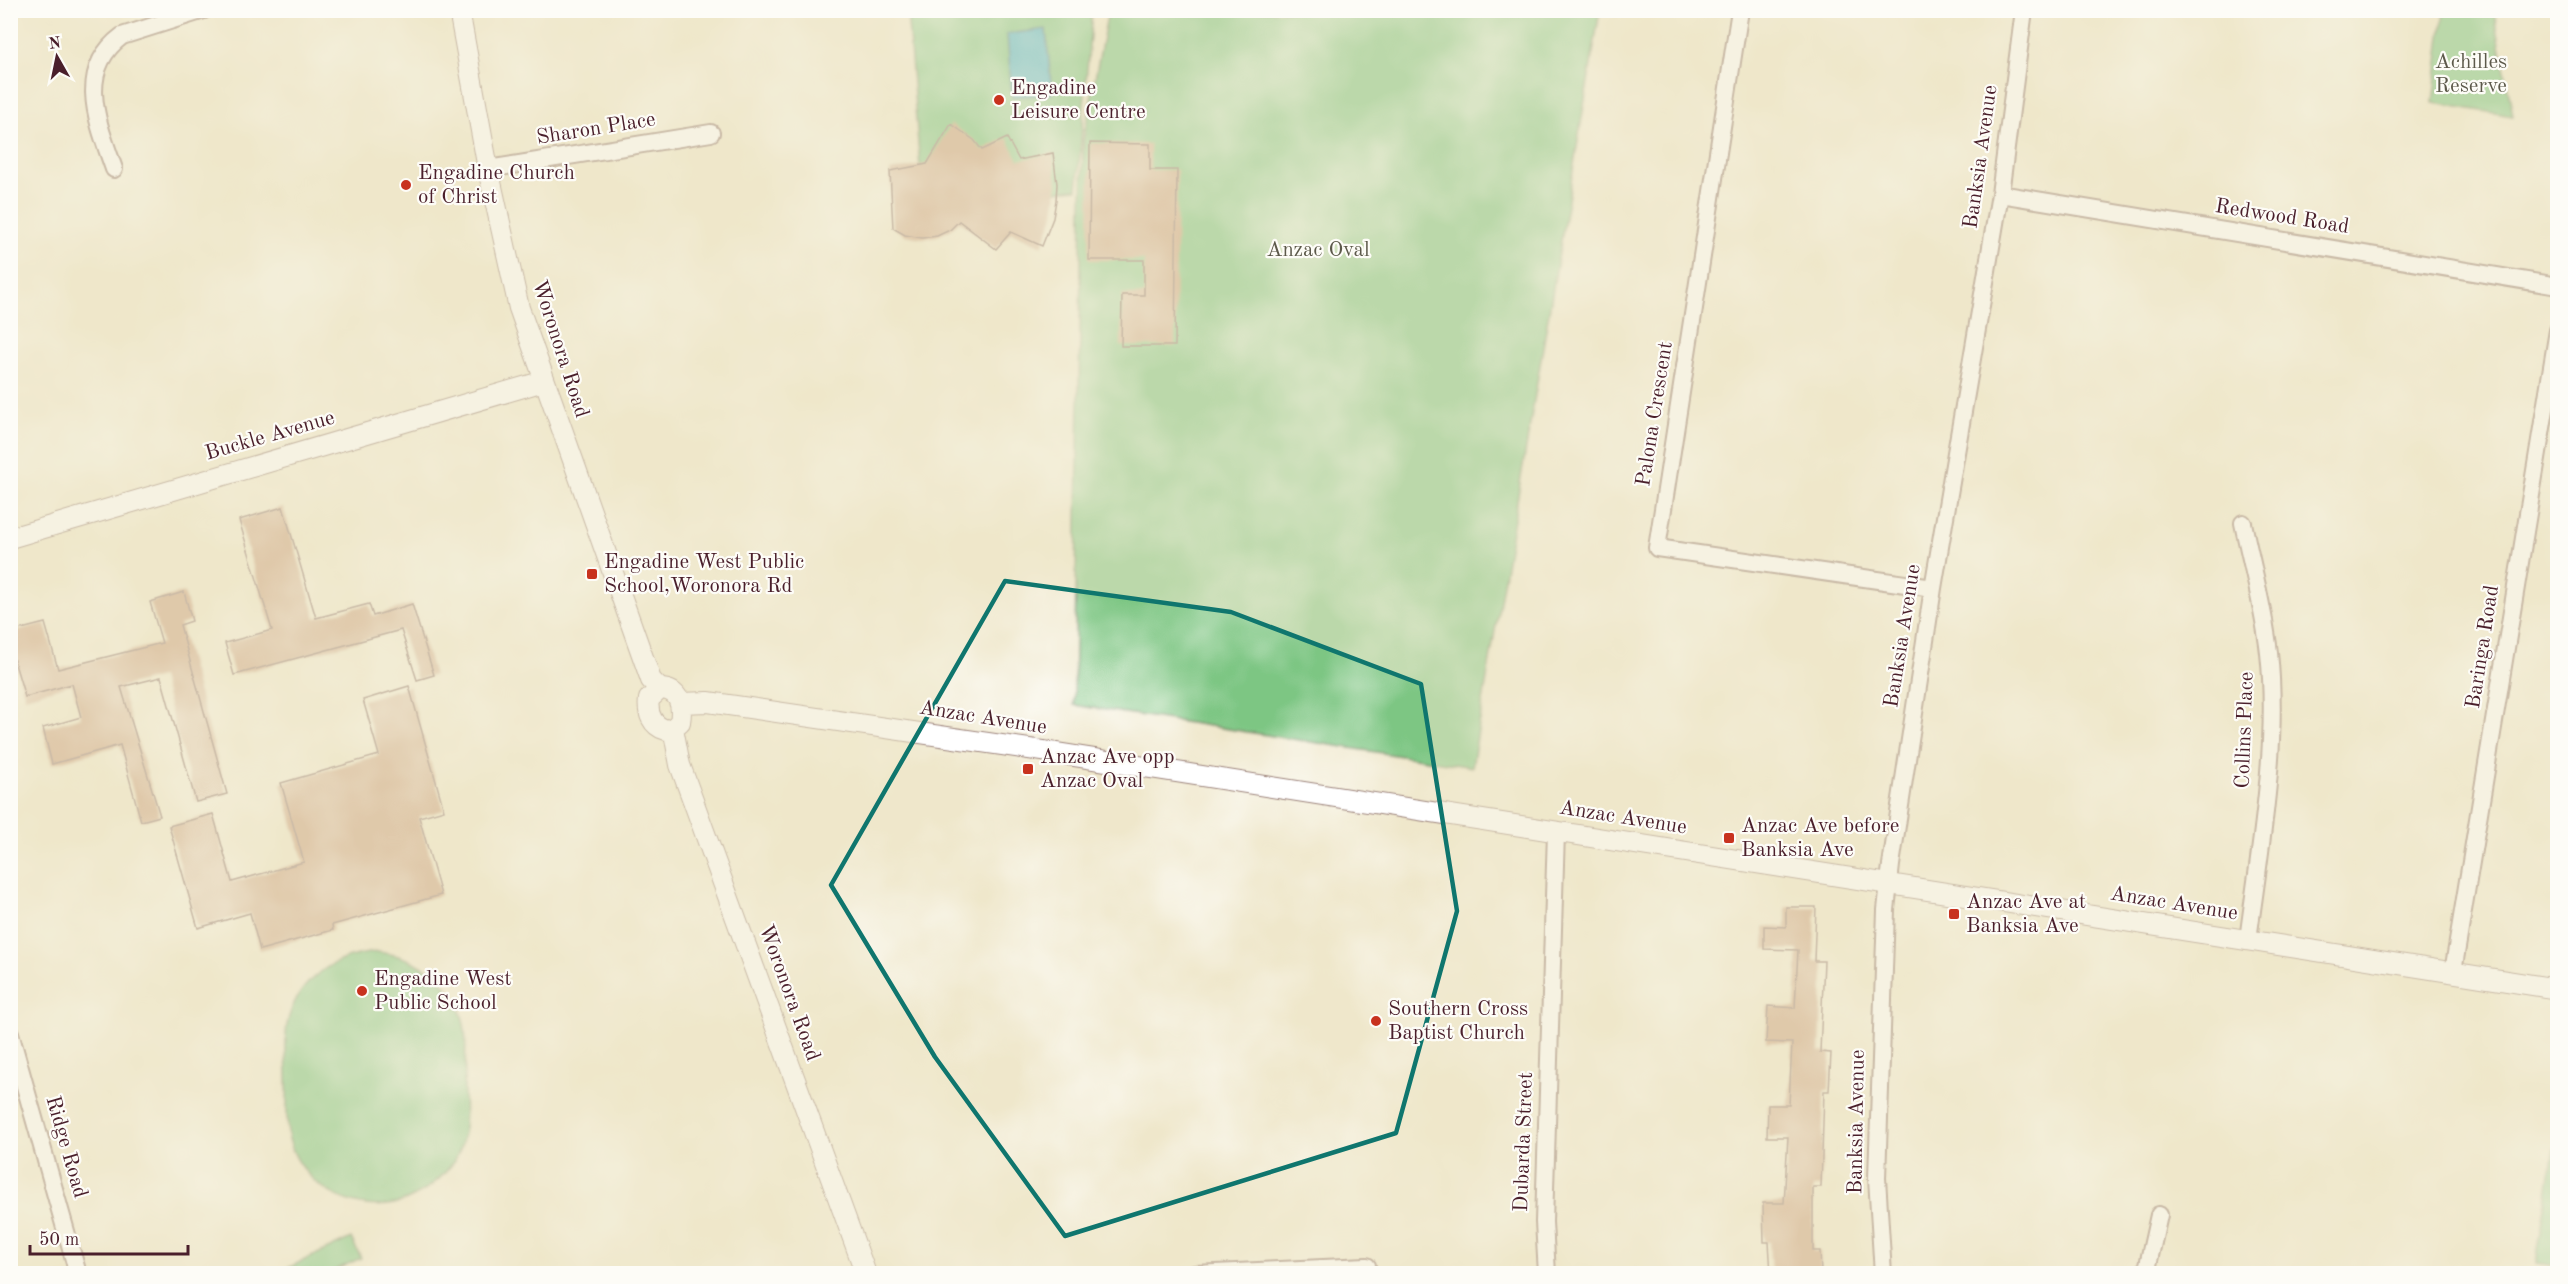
<svg xmlns="http://www.w3.org/2000/svg" width="2568" height="1284" viewBox="0 0 2568 1284" font-family="'Old Standard TT',serif">
<style>
.green{fill:#7dc683;stroke:#647257;stroke-width:1.5}
.water{fill:#4eb6cc;stroke:#4c6a7c;stroke-width:1.5}
.building{fill:#cda484}
.lines{fill:none;stroke-linecap:round;stroke-linejoin:round}
.minor-casing{stroke:#9c837b;stroke-width:20}
.tertiary-casing{stroke:#9c837b;stroke-width:22}
.minor{stroke:#fff;stroke-width:16}
.tertiary{stroke:#fff;stroke-width:20}
.marked{fill:none;stroke:#0f766e;stroke-width:4.5;stroke-linejoin:round}
.poi-dot{fill:#c8321e;stroke:#fdfcf7;stroke-width:2}
.labels{text-anchor:middle;dominant-baseline:central;stroke-width:4.5;stroke-linejoin:round;paint-order:stroke}
.park-label{font-size:21px;fill:#5c594a;stroke:#fdfcf7}
.poi-label{font-size:21px;fill:#4a1f2b;stroke:#fdfcf7;text-anchor:start}
.street-label{font-size:21px;fill:#4a1f2b;stroke:#fdfcf7}
</style>
<rect width="100%" height="100%" fill="#fdfcf7"/>
<filter id="ink" filterUnits="userSpaceOnUse"><feTurbulence type="fractalNoise" baseFrequency=".0167" numOctaves="2"/><feDisplacementMap in="SourceGraphic" scale="12" xChannelSelector="R" yChannelSelector="G"/><feConvolveMatrix kernelMatrix="1 2 1 2 8 2 1 2 1" color-interpolation-filters="sRGB"/></filter>
<filter id="wash" filterUnits="userSpaceOnUse"><feTurbulence type="fractalNoise" baseFrequency=".008" numOctaves="4" result="noise"/><feDisplacementMap in="SourceGraphic" scale="24" xChannelSelector="R" yChannelSelector="G"/><feGaussianBlur stdDeviation="1.35" result="paint"/><feColorMatrix in="noise" values="0 0 0 0 0 0 0 0 0 0 0 0 0 0 0 0 0 1.4 0 .05"/><feComposite in="paint" operator="in"/></filter>
<g filter="url(#wash)">
<rect width="100%" height="100%" fill="#efe7cb"/>
<!-- green -->
<path class="green" d="M907 11H1092L1077 189 923 203Z
M1108 11H1600L1472 767 1074 705 1083 140Z
M2444 11H2494L2513 116 2433 103Z
M378 952C421 957 459 984 465 1030 467 1047 465 1066 464 1084 464 1102 466 1121 463 1139 458 1164 437 1184 415 1196 367 1223 302 1191 289 1139 285 1121 288 1098 287 1080 287 1062 284 1043 287 1025 296 979 335 955 378 952Z
M2554 1150H2558L2557 1266 2536 1263Z
M351 1238 361 1258 329 1273H277Z"/>
<!-- water -->
<path class="water" d="M1046 29 1052 94 1012 97 1007 34Z"/>
<g id="blocks">
<!-- building -->
<path class="building" d="M951 124 974 140 982 150 1007 138 1019 160 1053 153 1057 184 1056 200 1053 218 1042 246 1011 232 996 249 959 221 950 230 937 236 922 238 905 235 893 228 890 171 927 164Z
M1090 143 1150 144V170H1177L1175 346H1121L1122 295H1144V260H1089Z
M283 507 316 618 369 604 373 616 412 604 434 675 417 680 401 630 234 675 225 643 272 630 239 520Z
M184 592 192 621 180 625 227 794 196 802 161 677 121 687 160 816 141 821 120 745 52 764 43 728 81 717 72 684 25 697 10 647V632L45 623 58 669 162 643 150 602Z
M409 686 444 810 419 817 441 895 332 925 333 930 260 950 250 913 198 928 169 826 213 814 232 882 304 862 281 783 379 755 363 700Z
M1786 907H1816L1814 961H1824L1820 1052 1831 1053 1829 1091H1824L1821 1187H1813V1251H1820L1821 1274H1771L1769 1242H1764L1763 1203H1784L1788 1137H1767L1768 1105H1789L1792 1043 1766 1042 1768 1006 1795 1008 1798 950 1764 949V926L1786 927Z"/>
</g>
</g>
<g filter="url(#ink)">
<use href="#blocks" fill-opacity="0" stroke="#9c837b" stroke-width="1.5"/>
<g class="lines">
<defs>
<path id="minor" d="M1740 10 1657 548 1933 588
M114 169C98 123 75 71 122 36L204 10
M488 169 711 133
M2000 194 2558 286
M2243 523C2252 566 2264 609 2269 653 2279 745 2260 848 2248 940
M2453 972 2558 330
M10 1033 78 1274
M1194 1274 1367 1266
M1547 1274 1544 1222 1556 832
M1883 1274 1877 1178 1886 910 1891 865 1933 588 2000 194 2024 10
M2146 1274 2159 1215"/>
<path id="tertiary" d="M459 10 488 169 519 308 651 680 660 689
M10 538 544 381
M660 689C679 689 683 705 680 722L673 728 666 730C652 726 647 713 649 699Z
M680 703 708 702 1043 751 2558 989
M673 728 680 765 866 1274"/>
</defs>
<!-- minor casing -->
<use href="#minor" class="minor-casing"/>
<!-- tertiary casing -->
<use href="#tertiary" class="tertiary-casing"/>
<!-- minor -->
<use href="#minor" class="minor"/>
<!-- tertiary -->
<use href="#tertiary" class="tertiary"/>
</g>
</g>
<!-- marked area -->
<path d="M0 0H2568V1284H0ZM1005 581 1231 612 1421 684 1457 911 1396 1133 1065 1236 935 1057 831 885Z" fill="#efe7cb" fill-opacity=".55" fill-rule="evenodd"/>
<path class="marked" d="M1005 581 1231 612 1421 684 1457 911 1396 1133 1065 1236 935 1057 831 885Z"/>
<!-- markers -->
<g class="poi-dot">
<circle cx="999" cy="100" r="6"/>
<circle cx="406" cy="185" r="6"/>
<rect x="586" y="568" width="12" height="12" rx="3"/>
<rect x="1022" y="763" width="12" height="12" rx="3"/>
<rect x="1723" y="832" width="12" height="12" rx="3"/>
<rect x="1948" y="908" width="12" height="12" rx="3"/>
<circle cx="362" cy="991" r="6"/>
<circle cx="1376" cy="1021" r="6"/>
</g>
<g class="labels">
<!-- park labels -->
<g class="park-label">
<text x="2471" y="62">Achilles<tspan x="2471" dy="24">Reserve</tspan></text>
<text x="1318" y="250">Anzac Oval</text>
</g>
<!-- poi labels -->
<g class="poi-label">
<text x="1011" y="88">Engadine<tspan x="1011" dy="24">Leisure Centre</tspan></text>
<text x="418" y="173">Engadine Church<tspan x="418" dy="24">of Christ</tspan></text>
<text x="604" y="562">Engadine West Public<tspan x="604" dy="24">School,Woronora Rd</tspan></text>
<text x="1040" y="757">Anzac Ave opp<tspan x="1040" dy="24">Anzac Oval</tspan></text>
<text x="1741" y="826">Anzac Ave before<tspan x="1741" dy="24">Banksia Ave</tspan></text>
<text x="1966" y="902">Anzac Ave at<tspan x="1966" dy="24">Banksia Ave</tspan></text>
<text x="374" y="979">Engadine West<tspan x="374" dy="24">Public School</tspan></text>
<text x="1388" y="1009">Southern Cross<tspan x="1388" dy="24">Baptist Church</tspan></text>
</g>
<!-- street labels -->
<g class="street-label">
<text transform="translate(596 129) rotate(-9)">Sharon Place</text>
<text transform="translate(1981 157) rotate(-82)">Banksia Avenue</text>
<text transform="translate(2282 217) rotate(9)">Redwood Road</text>
<text transform="translate(560 349) rotate(72)">Woronora Road</text>
<text transform="translate(1655 414) rotate(-81)">Palona Crescent</text>
<text transform="translate(270 436) rotate(-16)">Buckle Avenue</text>
<text transform="translate(1903 636) rotate(-81)">Banksia Avenue</text>
<text transform="translate(2483 647) rotate(-81)">Baringa Road</text>
<text transform="translate(983 718) rotate(9)">Anzac Avenue</text>
<text transform="translate(2245 730) rotate(-88)">Collins Place</text>
<text transform="translate(1623 818) rotate(9)">Anzac Avenue</text>
<text transform="translate(2174 904) rotate(9)">Anzac Avenue</text>
<text transform="translate(789 993) rotate(70)">Woronora Road</text>
<text transform="translate(1857 1122) rotate(-89)">Banksia Avenue</text>
<text transform="translate(1524 1142) rotate(-88)">Dubarda Street</text>
<text transform="translate(66 1147) rotate(74)">Ridge Road</text>
</g>
</g>
<!-- margin -->
<rect width="2568" height="1284" fill="none" stroke="#fdfcf7" stroke-width="36"/>
<!-- north arrow -->
<g transform="translate(57 57) rotate(351)" stroke="#fdfcf7" stroke-width="4.5" paint-order="stroke">
<path d="M0-4.5L10 22L0 15L-10 22Z" fill="#4a1f2b"/>
<text y="-9" font-size="16" font-weight="bold" text-anchor="middle" fill="#4a1f2b">N</text>
</g>
<!-- scale -->
<path d="M30 1245v9h158v-9" fill="none" stroke="#4a1f2b" stroke-width="3"/>
<text x="39" y="1245" font-size="18" fill="#4a1f2b" stroke="#fdfcf7" stroke-width="4.5" paint-order="stroke">50 m</text>
</svg>
